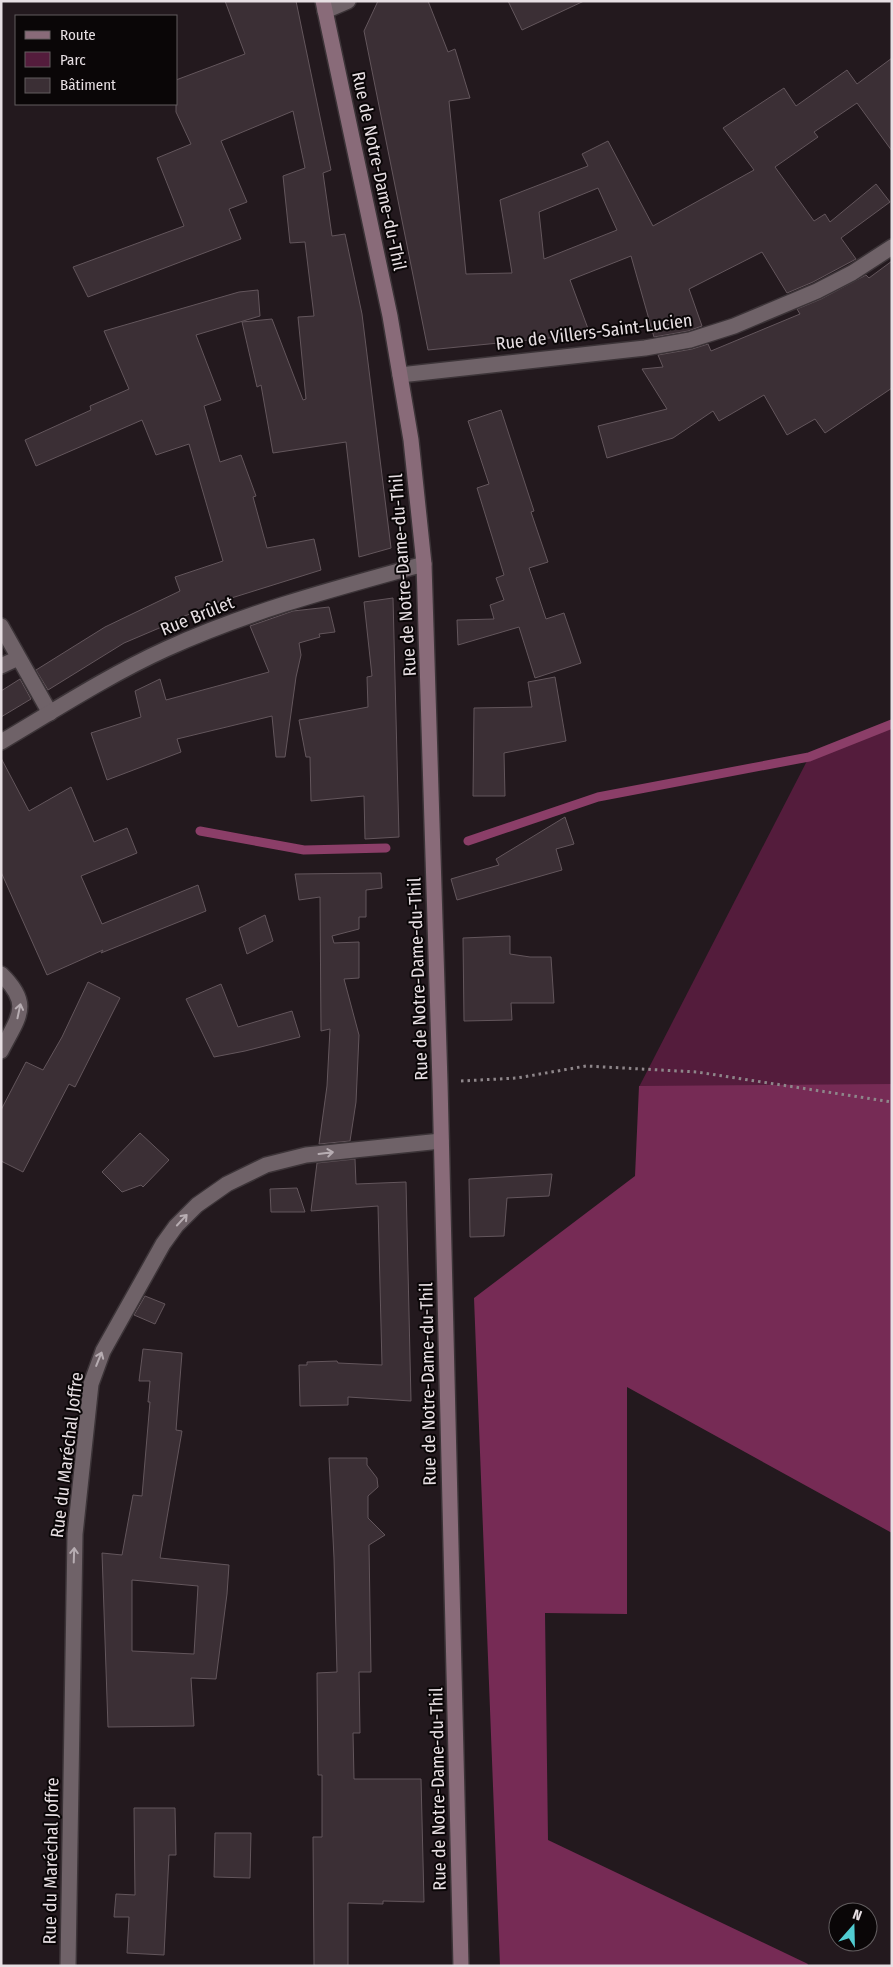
<svg xmlns="http://www.w3.org/2000/svg" width="893" height="1967" viewBox="0 0 893 1967" font-family="'Fira Sans Condensed',sans-serif">
<style>
.green{fill:#541c3c}
.forest{fill:#762b55}
.lines{fill:none;stroke-linecap:round;stroke-linejoin:round}
.stream{stroke:#8b3e68;stroke-width:9}
.building{fill:#3b2f35;stroke:#63565c;fill-rule:evenodd}
.service-casing{stroke:#3c3438;stroke-width:18}
.minor-casing{stroke:#3c3438;stroke-width:18}
.secondary-casing{stroke:#3c3438;stroke-width:18}
.path{stroke:#8e868a;stroke-width:3;stroke-dasharray:2.5 4;stroke-linecap:butt}
.service{stroke:#6f6268;stroke-width:15}
.minor{stroke:#6f6268;stroke-width:15}
.secondary{stroke:#896b79;stroke-width:15}
.oneway{stroke:#b7adb2}
.labels{text-anchor:middle;dominant-baseline:central;stroke-width:4;stroke-linejoin:round;paint-order:stroke}
.street-label{font-size:18px;fill:#e7dfe3;stroke:#0a0607}
</style>
<rect width="100%" height="100%" fill="#23191e"/>
<!-- green -->
<path class="green" d="M892 725V1085L639 1087 809 757Z"/>
<!-- forest -->
<path class="forest" d="M892 1084V1533L627 1387V1614L545 1613 548 1840 808 1964 807 1966H500L474 1298 635 1176 639 1086Z"/>
<g class="lines">
<!-- stream -->
<path class="stream" d="M200 831 304 850 386 848
M468 841 598 797 809 757 892 724"/>
</g>
<!-- building -->
<path class="building" d="M225 1H296L331 170 323 173 332 236 345 234 362 314 391 548 359 557 346 442 273 453 261 385 257 387 242 322 272 319 303 400 306 399 298 317 314 316 305 242 290 243 283 176 305 168 293 111 221 141 247 202 229 209 241 239 88 297 73 267 184 226 157 158 191 144 176 112V80L245 54Z
M378 1H428L448 52 455 49 470 98 449 101 466 274 512 273 500 200 588 166 582 154 608 141 653 226 754 170 723 128 784 88 796 106 847 70 857 84 892 58V151L857 103 814 132 818 137 775 167 814 221 825 214 830 222 876 184 890 202 841 238 856 259 813 282 787 293 762 252 689 289 702 326 688 331 654 337 631 256 570 280 590 334 428 350 364 31ZM598 188 617 230 544 259 539 212Z
M508 1H584L522 30Z
M892 261V388L825 433 815 419 787 435 764 395 719 421 713 411 673 438 607 458 598 426 667 409 642 369 663 367 658 355 692 349 708 344 711 351 800 314 797 309 821 299 866 275 869 278Z
M258 290 260 316 196 335 221 400 204 406 220 462 241 455 256 496 253 497 267 548 314 539 321 570 209 605V607L163 624 164 626 124 643 48 690 36 670 105 627 180 591 175 577 223 561 189 444 156 455 142 420 36 466 25 440 91 410 90 406 129 389 104 331 239 292Z
M501 410 534 511 531 512 548 562 529 568 546 619 564 613 581 663 535 678 519 627 458 645 457 620 494 619 490 605 504 600 496 578 504 575 477 488 489 484 468 421Z
M393 598 399 837 365 839 364 796 311 801 310 757H306L299 720 368 707 367 677 372 676 364 602Z
M329 607 335 632 319 634 320 637 299 643 301 655 296 677 285 757H276L272 716 177 739 181 752 107 780 91 733 141 717 135 691 160 679 166 700 269 672 250 626 293 611Z
M555 677 566 741 504 753 505 796H473L474 708 532 707 528 682Z
M20 679 31 699 1 717V691Z
M1 758 29 811 71 787 94 842 127 828 137 853 81 876 102 924 198 885 206 911 101 953 103 950 47 975 1 872Z
M565 817 574 844 556 849 562 870 457 900 451 879 499 865 496 859Z
M381 873 382 888 366 890V917H359V929L332 936 334 943 359 942V978L344 979 359 1035 356 1102 350 1141 319 1144 327 1086 330 1029 321 1031 320 897 299 900 295 874Z
M265 915 273 941 247 954 239 928Z
M510 936V954L530 957H551L554 1003H511L512 1020 464 1021 463 938Z
M88 982 120 998 75 1087 69 1084 23 1172 1 1161V1110L26 1062 43 1070 62 1037Z
M221 984 238 1027 292 1011 300 1037 245 1051 214 1057 186 999Z
M140 1133 169 1160 143 1187 141 1185 122 1192 102 1172Z
M355 1159 356 1184 406 1182 411 1401 348 1397V1405L300 1406 299 1365H307V1362L337 1361 338 1363 382 1365 378 1206 311 1211 317 1163Z
M552 1174 549 1196 507 1198 504 1236 470 1237 469 1179Z
M297 1188 305 1212H271L270 1189Z
M145 1296 165 1304 155 1324 134 1315Z
M143 1349 182 1353 176 1430 182 1431 160 1558 229 1565 227 1594 216 1679 191 1678 194 1726 108 1727 102 1553 122 1555 133 1495 142 1496 150 1402H148L150 1381H139ZM132 1580 198 1586 194 1654 132 1651Z
M329 1458H367V1465L377 1478 378 1487 368 1496V1518L385 1535 369 1545 371 1672H359L360 1733H353L354 1779H421L424 1902 383 1901V1904L348 1903V1966H314L313 1837H322V1775H318L317 1673 337 1672 334 1558Z
M134 1808H175L176 1855H169L164 1955 127 1953 129 1917H114L116 1894 135 1895Z
M215 1833H251L250 1878 214 1877Z"/>
<g class="lines">
<defs>
<path id="service" d="M325 11 348 1
M1 626 50 713
M1 666 18 658"/>
<path id="minor" d="M400 375 645 348 690 340 734 326 817 291 852 273 892 247
M1 742C55 710 109 675 166 649 249 611 337 588 424 564
M1 974C33 1005 18 1017 1 1051
M68 1966 75 1534 91 1384 103 1351 163 1244 176 1226 197 1205 227 1184 266 1165 306 1155 441 1141"/>
<path id="secondary" d="M323 1 390 316 411 440 424 564 440 1083 461 1966"/>
</defs>
<!-- service casing -->
<use href="#service" class="service-casing"/>
<!-- minor casing -->
<use href="#minor" class="minor-casing"/>
<!-- secondary casing -->
<use href="#secondary" class="secondary-casing"/>
<!-- path -->
<path class="path" d="M461 1081 517 1078 586 1066 697 1072 892 1102"/>
<!-- service -->
<use href="#service" class="service"/>
<!-- minor -->
<use href="#minor" class="minor"/>
<!-- secondary -->
<use href="#secondary" class="secondary"/>
</g>
<!-- one-way arrows -->
<defs><path id="oneway-shaft" d="M-6 0H5M1.5-3L5.5 0L1.5 3" fill="none" stroke-width="1.6" stroke-linecap="round" stroke-linejoin="round" transform="scale(1.25)"/></defs>
<g class="oneway">
<use href="#oneway-shaft" transform="translate(19 1011) rotate(-78)"/>
<use href="#oneway-shaft" transform="translate(326 1153) rotate(-7)"/>
<use href="#oneway-shaft" transform="translate(182 1220) rotate(-47)"/>
<use href="#oneway-shaft" transform="translate(99 1359) rotate(-68)"/>
<use href="#oneway-shaft" transform="translate(74 1555) rotate(-88)"/>
</g>
<g class="labels">
<!-- street labels -->
<g class="street-label">
<text transform="translate(379 171) rotate(78)">Rue de Notre-Dame-du-Thil</text>
<text transform="translate(594 332) rotate(-7)">Rue de Villers-Saint-Lucien</text>
<text transform="translate(403 575) rotate(-94)">Rue de Notre-Dame-du-Thil</text>
<text transform="translate(197 616) rotate(-22)">Rue Brûlet</text>
<text transform="translate(418 979) rotate(-92)">Rue de Notre-Dame-du-Thil</text>
<text transform="translate(428 1384) rotate(-91)">Rue de Notre-Dame-du-Thil</text>
<text transform="translate(67 1455) rotate(-83)">Rue du Maréchal Joffre</text>
<text transform="translate(438 1789) rotate(-91)">Rue de Notre-Dame-du-Thil</text>
<text transform="translate(51 1861) rotate(-89)">Rue du Maréchal Joffre</text>
</g>
</g>
<!-- border -->
<rect width="893" height="1967" fill="none" stroke="#e7dfe3" stroke-width="5"/>
<!-- legend -->
<rect x="15" y="15" width="162" height="90" fill="#0a0607" stroke="#625d5f"/>
<rect x="25" y="31" width="25" height="8" fill="#896b79" stroke="#625d5f"/>
<text x="60" y="40" font-size="15" fill="#e7dfe3">Route</text>
<rect x="25" y="52" width="25" height="15" fill="#541c3c" stroke="#625d5f"/>
<text x="60" y="65" font-size="15" fill="#e7dfe3">Parc</text>
<rect x="25" y="78" width="25" height="15" fill="#3b2f35" stroke="#625d5f"/>
<text x="60" y="90" font-size="15" fill="#e7dfe3">Bâtiment</text>
<!-- north arrow -->
<g transform="translate(853 1927) rotate(20)"><circle r="24" fill="#0a0607" stroke="#625d5f"/>
<path d="M0-4L9 19L0 12L-9 19Z" fill="#51ccd1"/>
<text y="-8" font-size="14" font-weight="bold" text-anchor="middle" fill="#e7dfe3">N</text>
</g>
</svg>
